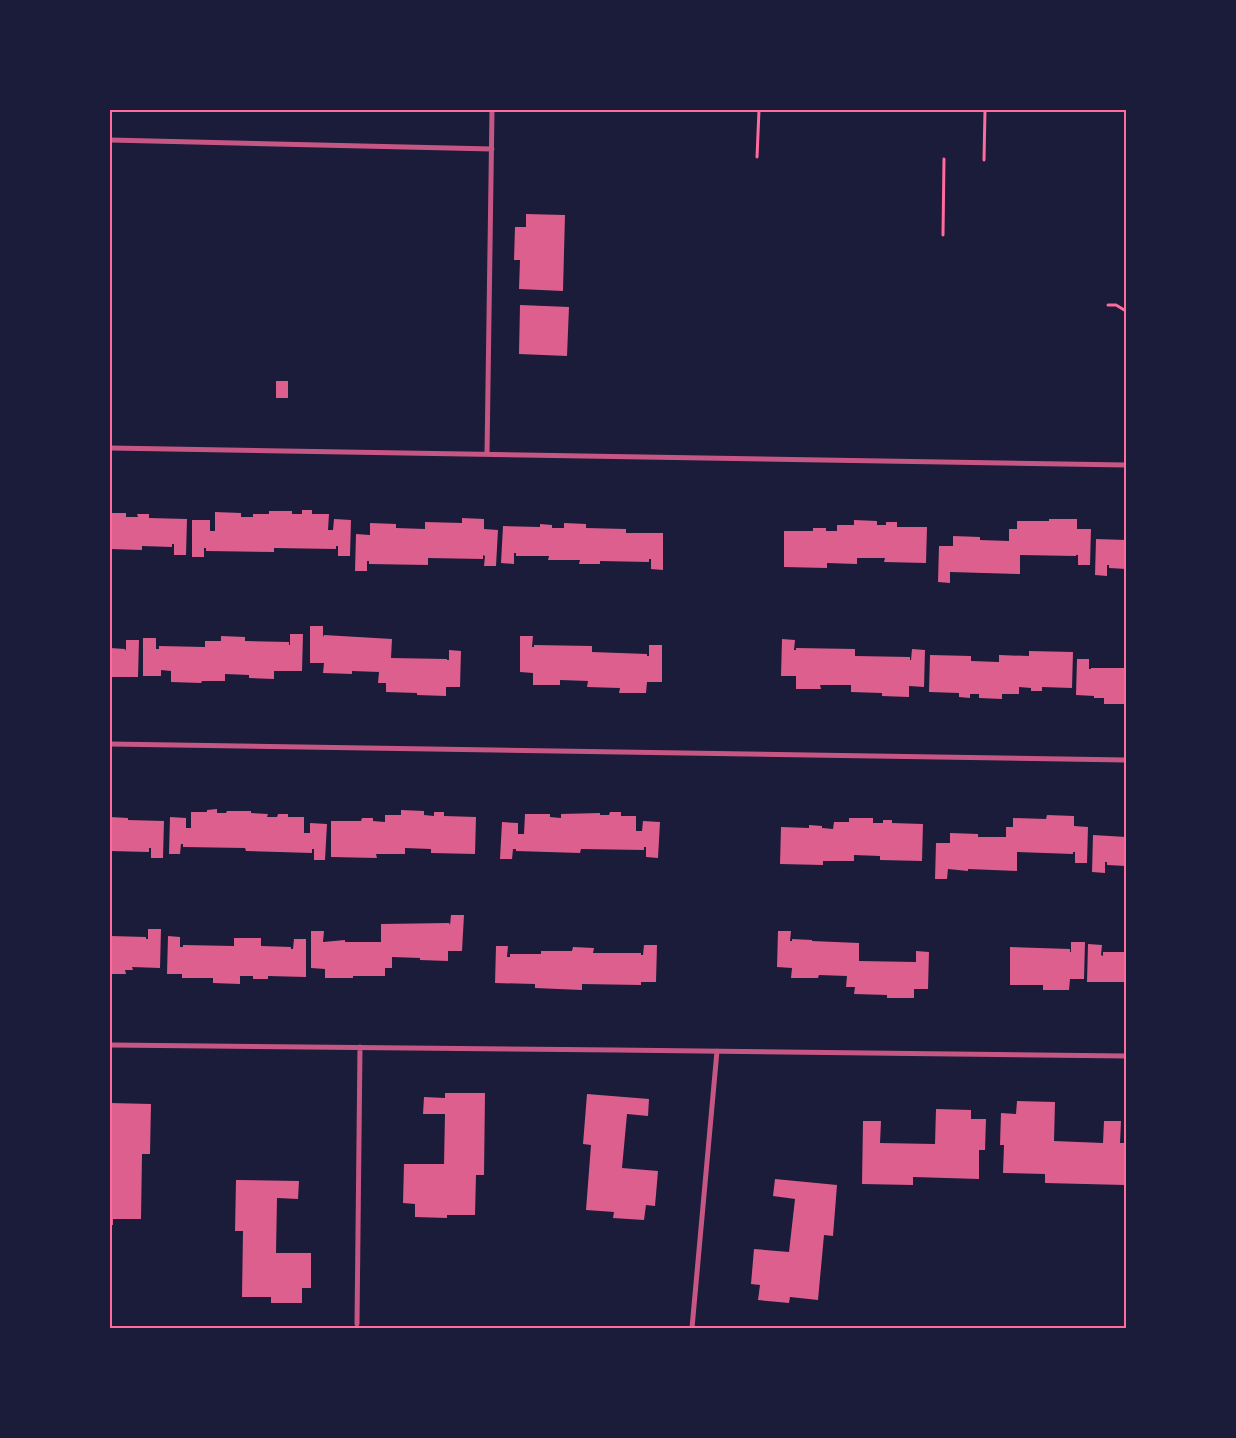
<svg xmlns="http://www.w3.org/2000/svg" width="1236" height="1438" viewBox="0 0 1236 1438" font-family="Mulish,sans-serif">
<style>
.building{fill:#dd5f8e}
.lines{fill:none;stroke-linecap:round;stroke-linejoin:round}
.path{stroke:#ff6b9d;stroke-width:3}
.minor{stroke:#c65784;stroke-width:5}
.neatline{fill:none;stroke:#ff6b9d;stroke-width:2}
</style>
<rect width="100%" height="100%" fill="#1b1b3a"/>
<!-- building -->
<path class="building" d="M526 214 565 215 563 291 519 289 520 260H514L515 227H526Z
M520 305 569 307 567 356 519 354Z
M276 381H288V398H276Z
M302 510H312V514H329L328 530H333L334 519 351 520 350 556H338V546H336V549L274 548V552L206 551V548H204V557H192V520H210V531H215V512L241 513V517H253V514H269V511H292V514H302Z
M110 513H126V517H138L137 514H149V518L187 519 186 555H174V544H172V547L142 546V550L110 549Z
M462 518 484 519V529L498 530 496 566H484L485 556 483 555V559L428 558V565L369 564V561H367V571H355L356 534 370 535V523L396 524V528L425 529V522L462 523Z
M1049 519H1077V529H1091L1090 565H1078V555H1076V556L1020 555V574L950 572V583L938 582 939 546H953V536L980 537V540L1009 541V529H1017V521H1049Z
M854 520 877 521V525H886V522H897V527H927L926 563 884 562 885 558H857V564L827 563V568L784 567V531H813V528H826V531H837V525H854Z
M564 523 586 524V528L626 529V533H663V570L651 569V559H649V562L600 561V564H579L580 560H548L549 556H516V553H514V564L501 563 503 526 540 527V524L552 525V528H564Z
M1096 539 1126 540V569L1109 568V565H1107V576L1095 575Z
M310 626H323V637L324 635 392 639 391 658 447 659V660H449V650L461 651 460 687H446V696L417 695V693L386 692V683H378L379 672 352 671V674L323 673 324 663H310Z
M290 634H303L302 671H274V679L249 678V675L225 674V681H202L201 683 171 682V671L161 670V676H143V638H156V649H159V646L205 647V641H221V636L245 637V641L289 642V645H290Z
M520 636H533L532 647H534V645L592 646V652L647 654V656H649V645H662V682H647L646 693H619L620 688 587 687 588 681 560 680V685H533V673L520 672Z
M782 639 795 640 794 650H796V648L855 649V656L910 657V660H911L912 649 925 650 924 687 909 686V697L882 696V693L851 692V685H820L821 689H796V676H781Z
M126 640H139L138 677H110V648L125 649 126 651Z
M1029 651 1073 652 1072 688 1042 687V691H1031V688L1019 687V694H1002V699L979 698V694H970V698L959 697V693L929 692 930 655 971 656V661L999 662V655L1029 656Z
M1077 659H1089V669H1091V668H1126V704H1104V698H1094V696L1076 695Z
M217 809V813H226L227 811H251V813L268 814 267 817H277L278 814H288V817H304V833H310V823L327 824 325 860H314V849H312V853L246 851 245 848 183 847V844H181L180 854H169L170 817 186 818V828H191V812H207V810Z
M401 810 424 811V815L434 816V812H444V816L476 817 475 854 431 853V849L405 848V854H376L377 858 331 857V821H361L362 818H373V821L385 822V815H401Z
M610 812H621V816H636V831H642L643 821 660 822 658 858 646 857V847H644V850L581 849 580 853 516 851V849H513L512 859H500L502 822 518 823V834H524L525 814H550V817L561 818V814L600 813V815H609Z
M1047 815 1074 816V826L1088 827 1087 863H1075V852H1073V854L1017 852V871L968 869V871L948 869 947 879H935L936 843H950V833L978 834V837H1006V827H1013V818L1046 819Z
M110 817 128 818V820L164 821 163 858H151V848H149V852L110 851Z
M849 818H873V823H883V820H892V823L923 824 922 861 880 860V856L854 855V861H823V865L780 864 781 827 809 828V825L822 826V828L833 829 834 822H849Z
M1093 835 1126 837V866L1107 865V862H1105V873L1092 872Z
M451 915H464L462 951H448V961L420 960V958L392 957V968H385V976H353V978H325V969L311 968V931H324L323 942 345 940V942H381V924L449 923 450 925Z
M148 929H161L160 968 132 967 133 970H125L126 974H110V936L146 937V939H148Z
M778 931H791L790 941H792V939L812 940V941L859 943V961L916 962V951L929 952 928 989H914V998H887V995L854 994 855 987H846L847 976 819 975 818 978H791L792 968 777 967Z
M168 936 180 937V947H183V945L234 946V938H261V946L291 947V949H293L294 939H306V977L268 976V979H253V976H240V984L213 983V978H182V974H167Z
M1071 942H1085L1084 979H1070L1069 990H1043V985H1010V947L1070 949V952H1071Z
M1088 944 1102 945 1101 955 1103 956V952H1126V982H1087Z
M644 945H657L656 982H641V985L582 984V990L535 988V984L495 983 496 946H508L507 957H510V954H541V951H572L573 947 594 948 593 953H641V955H643Z
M445 1093H485L484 1175H476L475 1215H447V1218L415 1217V1204L403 1203 404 1164H444L445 1114H423L424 1097 445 1098Z
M587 1094 649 1099 648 1116 627 1114 622 1168 658 1171 655 1206 646 1205 644 1220 613 1218 614 1212 586 1210 591 1145 583 1144Z
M1017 1101 1055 1102 1054 1141 1103 1143 1104 1121H1121L1120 1143H1126L1125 1185 1045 1183V1174L1003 1173 1004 1145H1000L1001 1113 1016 1114Z
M110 1103 151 1104 150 1154H142L141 1219H113V1225H110Z
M936 1109 971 1110V1119H986L985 1150H979V1179L913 1177V1185L862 1184 863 1121H881L880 1143 935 1144Z
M775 1179 837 1185 833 1236 824 1235 818 1300 790 1297 789 1303 758 1300 760 1285 751 1284 754 1249 789 1252 795 1199 773 1196Z
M236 1180 299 1181 298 1199 277 1198 276 1253H311V1288H302V1303H271V1297H242L243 1231H235Z"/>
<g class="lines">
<!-- path -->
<path class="path" d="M757 157 759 110
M984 160 985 110
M943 235 944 159
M1108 305H1116L1126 311"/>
<!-- minor -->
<path class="minor" d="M110 140 492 149
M110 448 1126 465
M487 454 492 110
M110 744 1126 760
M110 1045C449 1049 787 1051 1126 1056
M357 1324 360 1047
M692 1328 717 1051"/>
</g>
<!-- border -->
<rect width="1236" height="1438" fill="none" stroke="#1b1b3a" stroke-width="222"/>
<rect x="111" y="111" width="1014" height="1216" class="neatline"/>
</svg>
